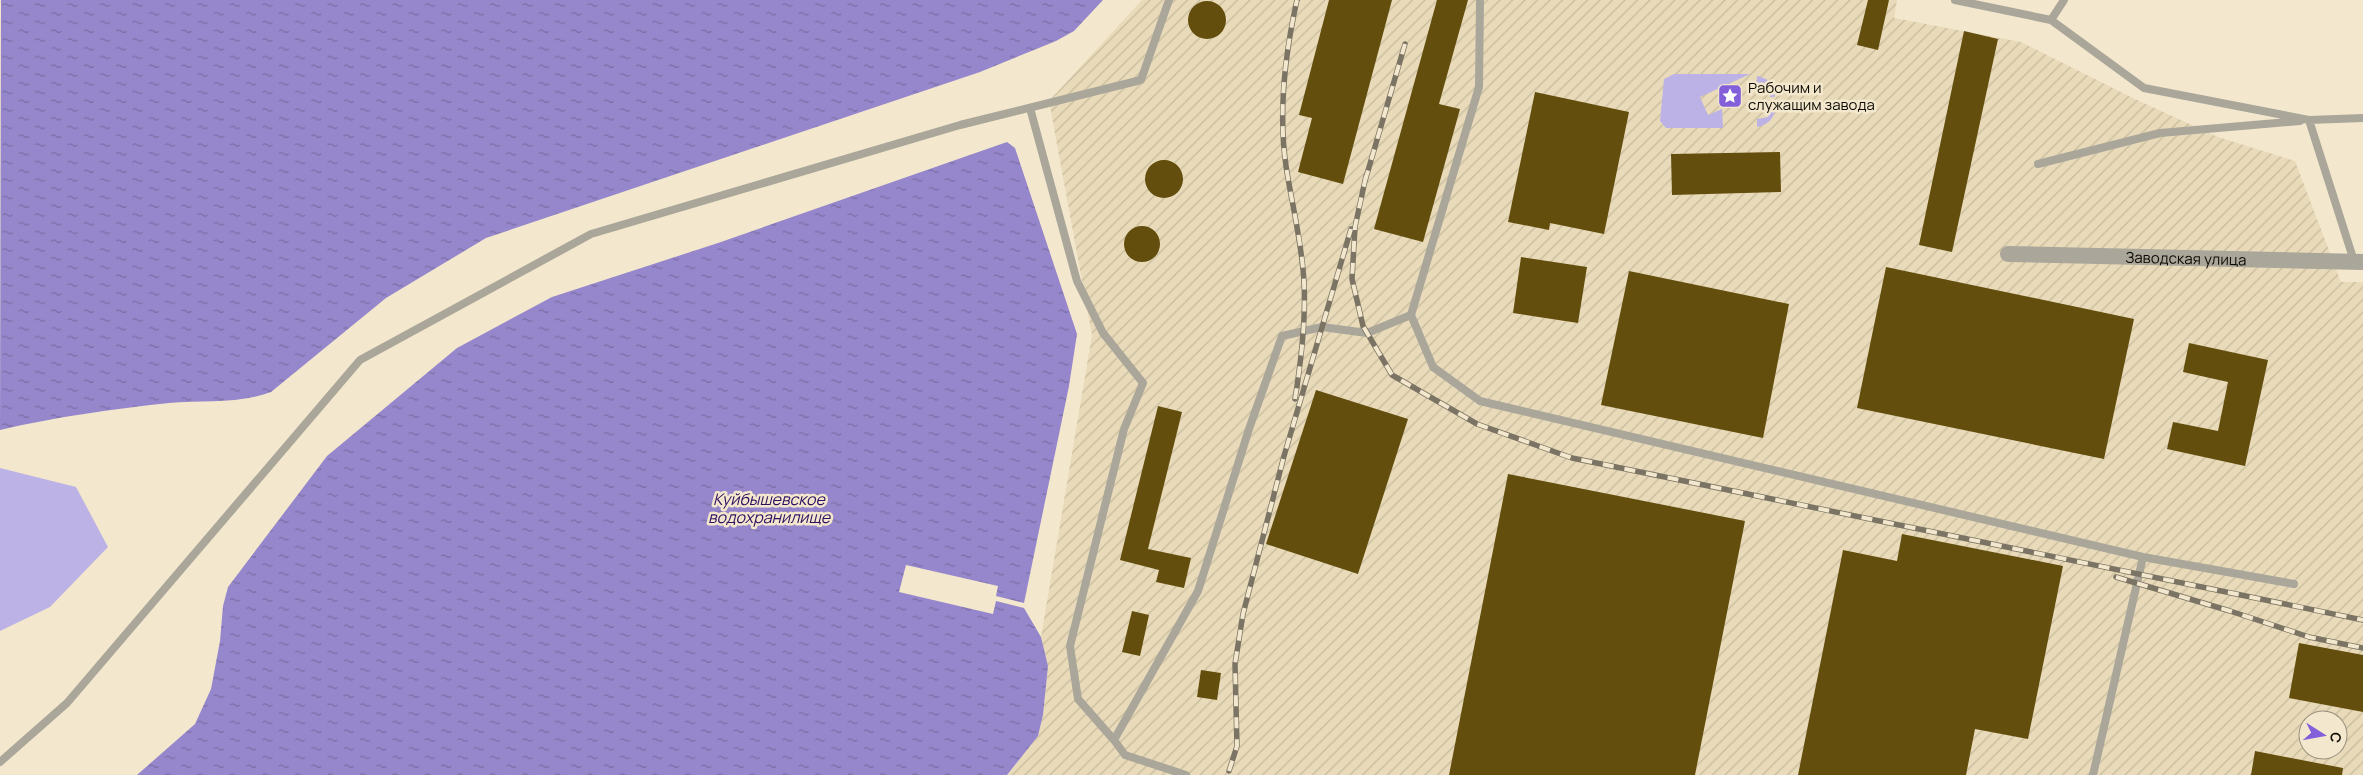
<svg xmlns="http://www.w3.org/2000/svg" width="2363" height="775" viewBox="0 0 2363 775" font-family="Manrope,sans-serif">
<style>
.industrial{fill:url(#industrial-furrows);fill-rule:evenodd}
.grass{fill:#bcb2e6}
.water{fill:url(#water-ripples)}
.pier{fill:#f3e8cd}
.building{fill:#634e0e}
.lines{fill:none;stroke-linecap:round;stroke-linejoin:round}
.service{stroke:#aaa69a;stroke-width:8}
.minor{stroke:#aaa69a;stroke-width:16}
.rail-casing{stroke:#7b7464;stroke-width:5.5}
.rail{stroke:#f3e8cd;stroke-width:4;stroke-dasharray:11;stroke-linecap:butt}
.labels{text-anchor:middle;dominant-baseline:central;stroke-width:5;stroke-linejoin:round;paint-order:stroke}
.poi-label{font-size:15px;fill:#0e0b04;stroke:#f3e8cd;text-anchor:start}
.street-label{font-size:15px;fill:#0e0b04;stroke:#f3e8cd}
.water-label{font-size:16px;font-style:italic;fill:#2f0f62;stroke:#f3e8cd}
</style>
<defs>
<pattern id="industrial-furrows" width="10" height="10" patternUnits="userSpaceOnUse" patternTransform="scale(1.25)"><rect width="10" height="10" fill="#e9dbb9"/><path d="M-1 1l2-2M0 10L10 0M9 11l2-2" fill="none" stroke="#c7bb9d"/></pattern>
<pattern id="water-ripples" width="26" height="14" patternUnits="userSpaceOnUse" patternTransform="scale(1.25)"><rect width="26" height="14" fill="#9687cc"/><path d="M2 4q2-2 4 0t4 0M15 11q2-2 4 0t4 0" fill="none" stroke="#796da3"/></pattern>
</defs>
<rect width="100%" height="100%" fill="#f3e8cd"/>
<!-- industrial -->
<path class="industrial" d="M1142 0H1897L1894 18 2021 42 2135 99 2218 137 2295 161 2341 282H2363V775H1007L1038 736 1043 715 1048 666 1041 637 1092 335 1049 101ZM2308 720H2338V750H2308Z"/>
<!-- grass -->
<path class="grass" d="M1674 74H1750L1700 97 1708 115 1722 109 1723 128H1666L1660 121 1664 79Z
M1757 76C1770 79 1774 84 1775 97H1770L1768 87 1757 82Z
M1771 105H1776C1775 118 1768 125 1757 127V119L1768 117Z
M0 468 76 487 108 547 50 607 0 631Z"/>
<!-- water -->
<path class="water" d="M1 0H1103L1074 31 1056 41 980 72 486 238 386 298 271 392C239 404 203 400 169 403 113 409 55 417 0 430Z
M1007 142 1015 148 1077 334 1069 386 1024 603V608L1041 637 1048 666 1043 715 1038 736 1007 775H137L195 724 211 689 220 641 223 606 228 587 327 456 457 348 552 297 718 243Z"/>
<!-- pier -->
<path class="pier" d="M906 565 998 586 996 596 1024 603V608L996 601 993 614 899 592Z"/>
<!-- building -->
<path class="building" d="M1329 0H1392L1343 184 1298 172 1312 118 1299 115Z
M1437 0H1468L1439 104 1460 109 1423 242 1374 229Z
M1868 0H1889L1878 50 1857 45Z
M1188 20a19 19 0 1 1 38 0a19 19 0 1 1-38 0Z
M1964 31 1998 39 1952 252 1919 245Z
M1535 92 1629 112 1604 234 1550 223 1549 230 1508 222Z
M1780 152 1781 192 1672 195 1671 154Z
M1145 179a19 19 0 1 1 38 0a19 19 0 1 1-38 0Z
M1124 244a18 18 0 1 1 36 0a18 18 0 1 1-36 0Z
M1521 257 1587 267 1578 323 1513 313Z
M1886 267 2134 319 2104 459 1857 408Z
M1629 271 1789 304 1763 438 1601 405Z
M2189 343 2268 360 2245 466 2167 449 2173 422 2218 431 2228 382 2183 372Z
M1316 390 1408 419 1358 574 1266 544Z
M1158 406 1182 412 1148 549 1191 558 1184 588 1156 582 1159 570 1120 560Z
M1508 474 1745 521 1695 775H1449Z
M1902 534 2063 566 2028 739 1975 729 1966 775H1798L1843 550 1897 561Z
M1132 611 1149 615 1140 656 1122 652Z
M2299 643 2363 655V712L2289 698Z
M1201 670 1221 673 1217 700 1197 697Z
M2255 751 2343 768 2342 775H2251Z"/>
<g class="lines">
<!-- service -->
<path class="service" d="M1480 0 1479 87 1411 315 1433 367 1480 401 2143 557 2294 584
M1955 0 2051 20
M2064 0 2051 20 2144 88 2309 120
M1030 108 1077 281 1103 333 1143 383 1124 429 1070 646 1078 699 1114 740 1125 755 1186 775
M2038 164 2160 133 2300 121
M2354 261 2309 120 2363 118
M1114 740 1198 591 1249 429 1282 336 1322 327 1367 333 1411 315
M0 762 67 703 360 360 591 234 960 125 1141 80 1169 0
M2093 775 2143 557"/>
<!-- minor -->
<path class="minor" id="s1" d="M2008 254 2363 262"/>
<defs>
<path id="rail" d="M1366 176 1355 227 1352 279 1363 326 1392 375 1477 424 1572 458 2363 620
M1365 181 1405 44
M1295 399C1301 362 1306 320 1304 282 1302 243 1292 205 1286 166 1278 111 1285 54 1297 0
M2116 577 2230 611 2309 637 2363 648
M1229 771 1237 746 1235 664 1243 614 1284 456 1351 229"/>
</defs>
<!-- rail casing -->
<use href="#rail" class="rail-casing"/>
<!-- rail -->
<use href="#rail" class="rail"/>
</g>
<!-- icons -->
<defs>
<symbol id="sight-square" viewBox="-11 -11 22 22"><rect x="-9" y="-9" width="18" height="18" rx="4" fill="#8360da" stroke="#f3e8cd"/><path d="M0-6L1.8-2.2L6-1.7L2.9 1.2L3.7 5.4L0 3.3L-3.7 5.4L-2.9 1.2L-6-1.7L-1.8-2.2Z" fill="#fff"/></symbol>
</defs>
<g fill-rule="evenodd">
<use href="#sight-square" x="1716" y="82" width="28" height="28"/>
</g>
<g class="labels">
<!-- poi labels -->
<g class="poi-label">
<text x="1748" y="87">Рабочим и<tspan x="1748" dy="17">служащим завода</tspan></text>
</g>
<!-- street labels -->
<g class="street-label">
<text stroke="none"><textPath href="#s1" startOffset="178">Заводская улица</textPath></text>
</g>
<!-- water labels -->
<g class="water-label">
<text x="769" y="499">Куйбышевское<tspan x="769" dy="18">водохранилище</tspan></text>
</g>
</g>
<!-- north arrow -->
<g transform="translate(2323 735) rotate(101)"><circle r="24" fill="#f3e8cd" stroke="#97907d"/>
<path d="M0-4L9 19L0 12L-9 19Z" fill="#8360da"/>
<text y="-8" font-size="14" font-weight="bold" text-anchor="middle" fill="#0e0b04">С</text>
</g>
</svg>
